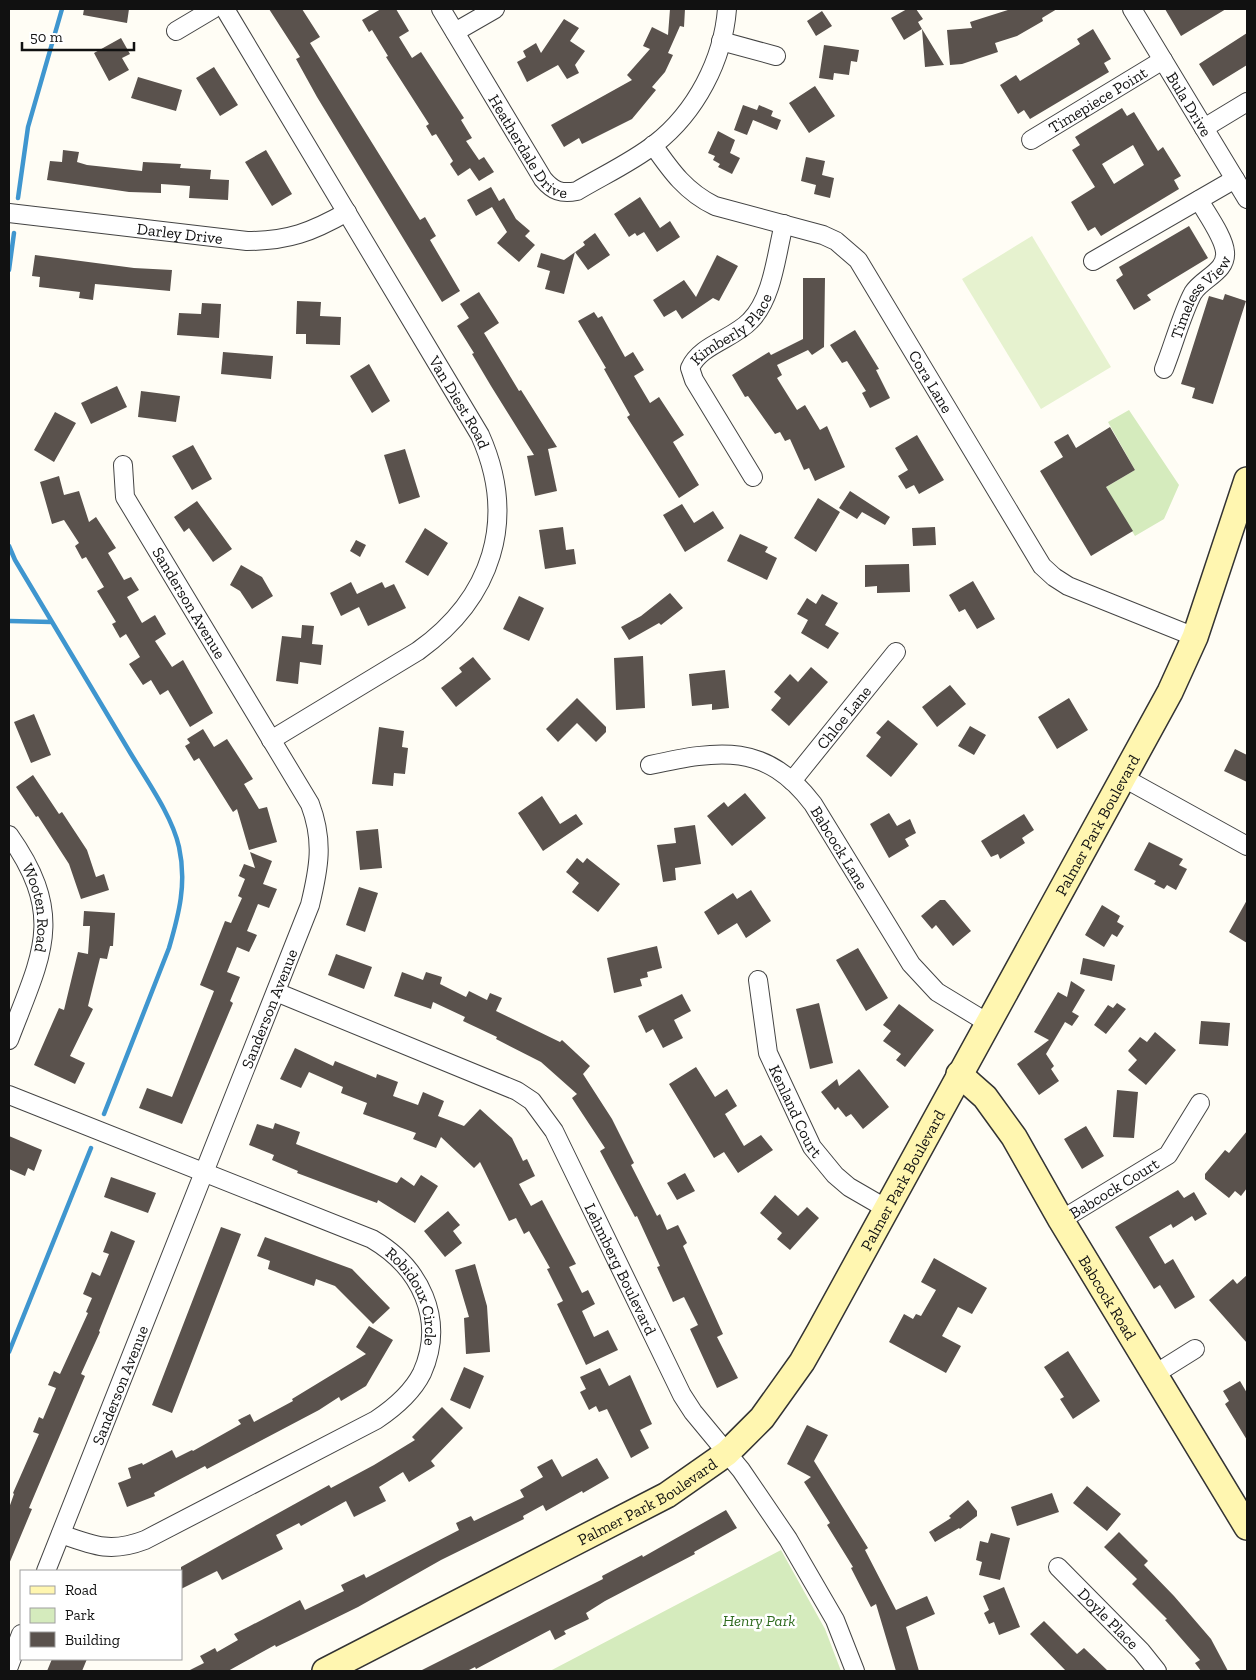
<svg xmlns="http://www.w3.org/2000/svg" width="1256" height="1680" viewBox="0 0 1256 1680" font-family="'Zilla Slab',serif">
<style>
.green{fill:#d5ebbd}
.pitch{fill:#e6f2cf}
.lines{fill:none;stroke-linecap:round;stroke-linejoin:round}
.stream{stroke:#3f96cf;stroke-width:4.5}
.building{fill:#5a524d;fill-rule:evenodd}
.street-casing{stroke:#444;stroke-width:20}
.secondary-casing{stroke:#333;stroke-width:28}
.street{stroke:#fff;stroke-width:18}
.secondary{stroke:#fff6b0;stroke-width:25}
.labels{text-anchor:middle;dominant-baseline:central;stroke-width:5;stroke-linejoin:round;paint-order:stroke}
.street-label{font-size:16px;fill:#111;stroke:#fff}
.park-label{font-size:16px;font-style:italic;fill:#2f6b1f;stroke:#fff}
</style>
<rect width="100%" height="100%" fill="#fffdf5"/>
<!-- green -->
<path class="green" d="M1129 410 1179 485 1164 519 1135 536 1106 487 1135 470 1108 422Z
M781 1550 825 1629 841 1671H550Z"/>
<!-- pitch -->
<path class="pitch" d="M1032 236 1111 367 1041 409 962 279Z"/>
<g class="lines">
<!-- stream -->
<path class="stream" d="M18 198 28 127 62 9
M9 270 14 233
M9 546 15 560C52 623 90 686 128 749 145 778 172 815 179 847 187 883 179 914 169 948L104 1114
M9 621 52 622
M9 1352 91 1148"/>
</g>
<!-- building -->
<path class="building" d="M84 9H129L127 23 83 15Z
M269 9H302L320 37 310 43 420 220 425 217 436 236 430 240 460 291 442 302 317 97 296 59 300 57Z
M381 9H396L409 31 399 37 412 58 421 52 464 118 461 120 472 138 466 141 479 160 484 157 494 172 479 181 470 168 458 176 450 164 453 161 436 134 432 136 426 126 429 124 386 57 388 56 372 30 369 32 362 20Z
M670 9H685L684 27 680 26 668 53 673 55 665 72 652 87 656 90 632 119 582 144 579 138 564 147 551 125 632 80 627 75 650 49 643 46 652 27 668 35Z
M907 9H916L923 19 918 22 922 29 904 40 891 18Z
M1011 9H1057L1042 18 1043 21 1017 36 995 43 998 52 962 64 950 65 947 30 972 28 970 22Z
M1165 9H1226L1181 36Z
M822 11 832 26 816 36 807 21Z
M564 19 579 28 570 41 585 51 575 65 579 73 567 79 558 65 527 82 517 62 526 57 523 51 536 43 541 53Z
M922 29 944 65 925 67Z
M1093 29 1111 59 1104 63 1109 72 1030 119 1024 110 1018 114 1000 85 1016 75 1020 81 1080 44 1077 39Z
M1247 33V65L1213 86 1199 64Z
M121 38 130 54 122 58 129 70 109 81 94 53Z
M824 45 859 50 857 62 851 61 849 75 834 73 833 80 819 78Z
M214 67 238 105 220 116 196 78Z
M138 77 182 90 176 111 131 98Z
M815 86 835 116 809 133 789 103Z
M743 105 757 110 759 105 773 111 771 116 781 120 777 130 753 120 747 135 734 130Z
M1122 108 1127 116 1134 112 1158 151 1163 147 1181 176 1174 180 1179 189 1101 236 1095 227 1088 231 1071 202 1095 187 1072 150 1080 145 1075 137ZM1133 145 1144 165 1114 184 1102 164Z
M718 131 735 140 730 153 740 158 732 174 718 167 720 164 713 160 715 156 708 153Z
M63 150 79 152 77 162 87 165 142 171 143 162 181 164 180 168 211 170 210 179 229 180 228 200 189 198 190 186 161 184V193L129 192 47 180 50 161 62 162Z
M266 150 292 194 272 206 245 162Z
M806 157 825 161 822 175 834 178 830 198 814 194 816 185 801 181Z
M491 187 499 201 504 198 516 219 530 231 525 236 535 245 519 262 497 243 507 232 492 207 476 216 467 200Z
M640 197 660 228 670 221 680 237 657 252 644 232 637 236 635 233 629 237 614 214Z
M1189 226 1208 258 1147 295 1151 300 1134 310 1116 280 1123 275 1119 267Z
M595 233 610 255 588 270 575 252 564 294 545 289 550 271 537 267 541 253 564 260 585 245 583 242Z
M35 255 134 268 172 270 170 291 95 284 93 300 79 298 80 292 39 287 40 277 32 276Z
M717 255 738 266 719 301 713 298 682 319 676 310 664 317 653 300 684 280 696 297Z
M803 278H825L824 347 812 355 808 350 777 365 782 375 777 378 797 410 805 405 820 430 827 426 845 467 815 481 809 468 804 470 790 439 785 441 780 432 775 434 748 396 745 397 732 375 769 352 771 355 803 339Z
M479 292 499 323 484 333 519 391 521 390 557 447 548 449 557 491 535 496 527 456 534 455 491 386 472 354 474 353 457 326 469 318 460 304Z
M1225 294 1246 301 1213 404 1192 398 1195 388 1181 384 1209 296 1223 300Z
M297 301 321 302 320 316 341 317 340 345 306 344V334H296Z
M202 303 221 304 219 338 177 335 179 313 201 314Z
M594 312 598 318 602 316 625 357 633 352 644 370 634 376 650 403 659 397 684 435 673 442 699 485 679 498 627 417 630 415 604 369 606 368 578 321Z
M855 330 879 369 876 370 890 398 870 408 862 393 866 391 847 361 842 363 830 345Z
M223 352 273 356 271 379 221 374Z
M369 364 390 401 372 413 350 376Z
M117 386 127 407 91 424 81 403Z
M141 391 180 396 176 422 138 417Z
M55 412 76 423 54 462 34 450Z
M1110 427 1135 470 1106 487 1133 531 1091 556 1040 471 1063 457 1054 442 1068 434 1076 448Z
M917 435 944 480 919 494 914 485 906 489 898 476 908 470 895 448Z
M193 445 212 479 192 490 172 456Z
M405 449 420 497 399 504 384 455Z
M59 476 64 495 79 491 89 522 96 517 116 548 108 553 124 580 131 577 139 590 127 597 142 623 155 615 166 634 155 641 172 667 183 660 213 713 190 727 168 690 160 695 151 680 143 685 129 664 140 657 126 634 120 638 112 624 116 622 97 591 104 587 86 557 82 559 75 546 79 543 64 520 52 524 40 482Z
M850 491 890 517 885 525 862 512 857 519 839 508Z
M818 498 840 512 816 552 794 538Z
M197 501 232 549 213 562 189 528 184 532 174 517Z
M682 504 694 523 713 511 724 528 685 552 663 515Z
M563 527 566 550 574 549 576 564 545 569 539 530Z
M935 527 936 545 913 546 912 528Z
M425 528 448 543 428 576 405 562Z
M740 534 768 547 765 552 777 558 767 580 727 561Z
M356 540 366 545 360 557 350 551Z
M909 564 910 592 877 593V586L865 587V565Z
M241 565 262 577 273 596 252 609 240 591 230 585Z
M973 581 995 619 977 629 965 609 959 612 949 595Z
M351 582 357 594 382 582 385 588 394 584 406 608 368 626 359 607 341 616 330 593Z
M670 593 683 608 661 625 659 623 629 640 621 627 641 616Z
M822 594 838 603 825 625 839 633 828 649 801 633 808 620 797 614 807 598 816 604Z
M519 596 544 608 529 641 503 629Z
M302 625 314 626 312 644 323 645 321 665 300 662 298 684 276 681 282 636 301 638Z
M643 656 645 708 616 710 614 658Z
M473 657 491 679 456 707 441 688 462 672 459 668Z
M811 667 828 682 789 726 771 710 781 698 774 692 790 674 798 682Z
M725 670 729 708 712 710V704L692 706 689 674Z
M950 685 966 704 937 727 922 707Z
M577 698 606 727V732L596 742 577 723 558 742 546 729Z
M1069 698 1088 730 1057 749 1038 717Z
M34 714 51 755 31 763 14 722Z
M888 720 918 744 891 777 866 756 881 737 876 733Z
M970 726 986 735 974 755 958 746Z
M379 727 404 731 402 747 408 748 405 774 394 773 393 786 372 784Z
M203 729 214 747 227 739 242 762 253 779 244 784 259 809 267 807 277 842 249 850 237 809 233 812 199 758 194 761 185 746 190 743 187 739Z
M1235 749 1247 755V782L1224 771Z
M33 775 59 814 62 812 87 850 96 877 104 874 109 890 81 899 69 864 38 816 36 817 16 787Z
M745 793 766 818 732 846 707 816 724 802 728 807Z
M542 796 560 824 576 814 583 824 543 851 518 813Z
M889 813 897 826 910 819 916 833 905 839 909 846 889 858 870 824Z
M1024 814 1034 830 1022 838 1025 843 1000 859 998 854 991 857 981 841Z
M695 825 701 864 675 868 676 880 663 882 657 845 676 843 674 828Z
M378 829 382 868 360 870 356 831Z
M1149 842 1183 859 1179 865 1187 869 1176 890 1167 885 1164 889 1154 884 1156 881 1134 870Z
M250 852 272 861 263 884 277 889 269 908 258 904 247 931 257 935 249 952 237 947 227 972 240 977 230 1001 233 1003 182 1124 139 1108 147 1088 172 1097 214 991 200 985 225 921 231 923 242 898 238 896 245 879 239 876 244 864 255 868Z
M577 858 583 863 587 858 620 884 598 912 572 892 579 883 566 872Z
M359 887 378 893 365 932 346 925Z
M751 890 771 921 746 938 737 923 718 935 704 912 733 893 737 899Z
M940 900H945L971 931 953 946 936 925 932 929 921 916Z
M1247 900V943L1229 932Z
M1102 905 1120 916 1117 922 1124 926 1117 937 1112 934 1104 947 1085 935Z
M84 911 115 913 113 946H110L107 959 100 958 88 1006 93 1009 70 1056 85 1063 75 1084 34 1065 59 1008 64 1010 78 952 88 954 90 926H83Z
M657 946 662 968 647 972 648 977 640 979 642 986 614 993 607 958Z
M858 948 888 998 866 1011 836 960Z
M336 954 372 967 364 989 328 975Z
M1083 958 1115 965 1112 981 1080 974Z
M402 972 423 980 426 972 442 977 440 984 466 997 469 991 487 1000 490 993 502 998 496 1011 560 1042 562 1040 590 1066 583 1074 612 1119 634 1163 631 1165 657 1216 660 1214 667 1230 678 1225 687 1243 683 1246 723 1334 717 1337 738 1378 717 1388 690 1329 698 1325 684 1297 673 1302 657 1267 660 1266 637 1216 635 1217 600 1151 605 1148 572 1098 577 1094 541 1062 496 1039 497 1037 463 1021 465 1017 433 1002 431 1009 394 996Z
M1071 981 1085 990 1072 1012 1079 1016 1072 1026 1065 1022 1046 1054 1054 1066 1051 1069 1059 1081 1039 1095 1017 1064 1049 1040 1034 1032 1058 992 1067 997Z
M682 994 691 1011 674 1020 683 1038 663 1048 653 1029 646 1033 638 1016Z
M819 1003 833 1063 810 1069 796 1009Z
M1117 1003 1126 1009 1106 1034 1094 1025 1108 1005 1113 1008Z
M899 1004 934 1030 905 1067 896 1060 901 1054 883 1041 891 1031 883 1025Z
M1201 1021 1230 1023 1228 1046 1199 1044Z
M1155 1032 1176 1050 1146 1085 1128 1070 1137 1060 1128 1051 1140 1037 1147 1042Z
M295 1048 333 1066 335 1061 376 1078 377 1074 398 1082 393 1096 418 1105 423 1092 444 1101 438 1116 464 1126 480 1109 512 1138 523 1161 527 1159 535 1176 519 1184 531 1206 542 1200 576 1264 569 1267 582 1293 588 1290 595 1304 582 1311 594 1337 608 1330 618 1350 586 1365 557 1304 563 1301 547 1269 550 1268 529 1231 524 1234 516 1218 509 1221 480 1162 474 1168 441 1137 436 1148 413 1139 416 1133 363 1114 367 1103 341 1093 343 1087 309 1072 301 1088 280 1079Z
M696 1067 715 1097 727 1089 737 1106 725 1114 744 1146 761 1135 773 1150 738 1173 724 1152 714 1158 669 1084Z
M859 1069 889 1107 863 1129 851 1114 846 1117 838 1107 835 1110 821 1092 837 1079 839 1086Z
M1117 1090 1138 1092 1134 1138 1113 1137Z
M275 1123 300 1132 296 1144 397 1183 401 1177 414 1186 421 1175 438 1186 415 1223 378 1200 377 1203 297 1173 298 1171 272 1160 274 1155 249 1145 257 1124 273 1129Z
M1086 1126 1104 1156 1082 1169 1064 1139Z
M1247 1131V1188L1241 1196 1235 1191 1229 1198 1205 1179V1174L1225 1150 1229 1153Z
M9 1136 42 1150 34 1171 28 1168 25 1176 9 1169Z
M685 1173 695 1191 677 1200 667 1183Z
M111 1177 156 1193 148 1213 104 1197Z
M1178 1190 1184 1198 1194 1192 1207 1214 1195 1221 1192 1216 1173 1228 1171 1224 1149 1237 1165 1264 1173 1259 1195 1297 1175 1309 1160 1285 1154 1289 1115 1227Z
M775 1195 798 1216 807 1207 819 1218 790 1250 777 1239 782 1233 760 1213Z
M448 1211 460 1225 453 1231 462 1243 445 1257 424 1231Z
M221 1227 241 1234 172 1413 152 1405Z
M111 1231 135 1241 99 1331 100 1332 81 1374 85 1376 29 1508 32 1509 9 1564V1508L14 1494 13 1493 39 1434 33 1432 39 1417 43 1419 56 1388 48 1385 54 1371 60 1374 88 1313 86 1312 92 1298 83 1294 92 1272 100 1276 109 1254 103 1252Z
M265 1237 352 1269 390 1308 373 1324 335 1286 316 1279 314 1286 268 1269 270 1261 257 1256Z
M934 1258 987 1288 972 1314 958 1307 942 1336 961 1346 946 1373 889 1342 904 1314 913 1319 916 1314 921 1316 936 1290 921 1282Z
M475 1264 487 1306 490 1352 466 1354 464 1318 469 1317 455 1270Z
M1247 1275V1343L1209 1300 1233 1279 1237 1284Z
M369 1326 393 1340 366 1386 341 1401 339 1397 319 1410 207 1469 205 1466 154 1493 155 1496 127 1507 118 1483 131 1478 128 1468 142 1463 143 1465 172 1450 176 1458 192 1450 193 1451 241 1424 238 1420 250 1414 254 1422 293 1401 292 1399 366 1354 356 1347Z
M1068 1351 1100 1401 1073 1419 1060 1399 1064 1397 1044 1367Z
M464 1367 484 1376 470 1409 450 1400Z
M600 1368 609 1386 630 1375 652 1424 640 1430 649 1448 631 1458 607 1409 599 1412 596 1406 589 1410 580 1392 586 1389 580 1377Z
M1240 1381 1247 1393V1440L1225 1404 1229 1401 1223 1391Z
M442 1407 463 1428 431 1461 435 1466 409 1482 403 1472 379 1487 386 1501 354 1517 346 1501 301 1526 299 1523 276 1535 283 1549 222 1580 217 1571 181 1589V1567L329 1485 331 1488 374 1465 415 1440 412 1437Z
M807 1425 828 1435 814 1461 868 1548 865 1550 896 1610 927 1596 935 1614 906 1627 919 1671H896L876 1604 871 1607 851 1568 853 1567 827 1525 830 1523 804 1482 811 1477 787 1464Z
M597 1458 609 1478 583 1493 582 1491 546 1511 543 1505 523 1516 524 1519 441 1560 358 1607 299 1636 276 1647 275 1645 228 1671H188L204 1663 200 1656 215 1648 217 1652 238 1640 234 1634 248 1627 300 1600 305 1610 344 1591 341 1585 364 1574 366 1578 459 1530 456 1523 471 1516 474 1521 524 1497 520 1490 543 1477 537 1467 552 1459 562 1477Z
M1087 1486 1121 1514 1107 1531 1073 1503Z
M1052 1493 1059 1512 1017 1526 1011 1507Z
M968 1500 977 1511V1516L960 1529 959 1528 935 1542 929 1532 951 1518 949 1516Z
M726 1510 737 1528 694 1552 695 1554 605 1601 586 1613 589 1619 564 1631 566 1634 555 1640 550 1630 476 1669 475 1667 467 1671H420L603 1579 602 1576 642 1555 643 1557Z
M1119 1532 1148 1561 1144 1565 1174 1596 1211 1639 1228 1671H1201L1195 1663 1200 1660 1165 1620 1167 1619 1132 1584 1137 1579 1104 1547Z
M991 1533 1010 1538 1000 1580 979 1575 982 1562 976 1560 980 1541 988 1543Z
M1004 1587 1020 1627 999 1635 994 1622 989 1624 984 1613 989 1610 983 1596Z
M1044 1621 1077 1654 1084 1648 1108 1671H1066L1030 1634Z
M52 1659H87L82 1671H47Z"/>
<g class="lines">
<defs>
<g id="street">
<path id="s1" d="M225 9 480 435C518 520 492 598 418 651L271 740"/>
<path id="s2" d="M441 9 543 179C553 191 561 194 577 191 602 176 632 162 655 144 696 112 723 60 727 9"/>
<path id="s3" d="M1132 9 1247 199"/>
<path d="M176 31 213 9"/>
<path d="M455 32 495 9"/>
<path d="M721 41 776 56"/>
<path d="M1204 128 1247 102"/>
<path id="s4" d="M1031 140 1163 60"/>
<path id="s5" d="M653 145C671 171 686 192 715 206L823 235 836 241 858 260 1042 566 1054 577 1068 586 1195 637"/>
<path id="s6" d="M9 213 247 241C288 241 312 232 347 212"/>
<path d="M1093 261 1235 179"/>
<path id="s7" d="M1164 369C1173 347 1182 313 1193 293 1202 278 1227 272 1225 252 1224 237 1206 213 1199 200"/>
<path id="s8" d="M753 477 694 380 690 368C700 345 733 339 750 321 773 298 776 255 784 224"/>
<path id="s9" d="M650 765C719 750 766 742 813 804L911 964 937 992 988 1023"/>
<path d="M1124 778 1247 846"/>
<path id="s10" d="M792 781 896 652"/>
<path id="s11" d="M9 835C67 917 41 956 9 1040"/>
<path id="s12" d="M758 980 768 1053 812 1147 835 1175 849 1187 887 1209"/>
<path id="s13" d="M276 992 517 1091 532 1101 554 1131 682 1395 693 1412 741 1470 788 1539 835 1620 855 1671"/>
<path id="s14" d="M9 1095 372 1239C420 1267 446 1319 422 1373 412 1393 394 1408 376 1420L145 1540C111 1553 94 1546 61 1534"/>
<path id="s15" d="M1061 1220 1168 1155 1200 1103"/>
<path d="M1155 1374 1195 1349"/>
<path id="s16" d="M1058 1567 1141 1651 1157 1671"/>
<path id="s17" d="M46 1571 310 905C319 868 324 841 310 804L125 497 123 465"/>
<path d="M9 1666 21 1634"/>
</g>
<g id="secondary">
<path id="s18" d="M959 1074 985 1097 1014 1137 1061 1220 1247 1527"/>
<path id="s19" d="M325 1671 667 1495 727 1453 762 1418 802 1362 819 1332 1170 692 1195 637 1247 480"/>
</g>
</defs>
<!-- street casing -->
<use href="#street" class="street-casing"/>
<!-- secondary casing -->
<use href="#secondary" class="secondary-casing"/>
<!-- street -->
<use href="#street" class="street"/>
<!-- secondary -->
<use href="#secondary" class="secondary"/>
</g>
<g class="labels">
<!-- street labels -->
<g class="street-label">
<text stroke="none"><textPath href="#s4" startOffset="78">Timepiece Point</textPath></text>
<text stroke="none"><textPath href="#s3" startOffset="111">Bula Drive</textPath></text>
<text stroke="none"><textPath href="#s2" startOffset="164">Heatherdale Drive</textPath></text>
<text stroke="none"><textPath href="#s6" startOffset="172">Darley Drive</textPath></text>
<text stroke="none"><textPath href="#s7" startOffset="82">Timeless View</textPath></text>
<text stroke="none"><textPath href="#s8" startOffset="184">Kimberly Place</textPath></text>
<text stroke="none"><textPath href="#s5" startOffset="385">Cora Lane</textPath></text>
<text stroke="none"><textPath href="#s1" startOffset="458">Van Diest Road</textPath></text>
<text transform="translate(189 603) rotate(59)">Sanderson Avenue</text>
<text stroke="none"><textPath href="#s10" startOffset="82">Chloe Lane</textPath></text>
<text stroke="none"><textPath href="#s19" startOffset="1189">Palmer Park Boulevard</textPath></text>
<text stroke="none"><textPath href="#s9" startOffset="232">Babcock Lane</textPath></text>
<text stroke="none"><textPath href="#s11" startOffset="80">Wooten Road</textPath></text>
<text stroke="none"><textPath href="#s17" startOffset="605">Sanderson Avenue</textPath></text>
<text stroke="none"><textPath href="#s12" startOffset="138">Kenland Court</textPath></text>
<text stroke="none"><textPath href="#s19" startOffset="784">Palmer Park Boulevard</textPath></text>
<text stroke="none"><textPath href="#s15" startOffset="62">Babcock Court</textPath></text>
<text stroke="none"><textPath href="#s13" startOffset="469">Lehmberg Boulevard</textPath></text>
<text stroke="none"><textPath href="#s18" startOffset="270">Babcock Road</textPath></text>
<text stroke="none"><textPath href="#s14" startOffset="465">Robidoux Circle</textPath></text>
<text stroke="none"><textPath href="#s17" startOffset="200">Sanderson Avenue</textPath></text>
<text stroke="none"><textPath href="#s19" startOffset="364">Palmer Park Boulevard</textPath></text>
<text stroke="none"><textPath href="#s16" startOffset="72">Doyle Place</textPath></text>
</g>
<!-- park labels -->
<g class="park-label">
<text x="759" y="1620">Henry Park</text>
</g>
</g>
<!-- border -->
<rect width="1256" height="1680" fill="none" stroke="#111111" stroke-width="20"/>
<!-- legend -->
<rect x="20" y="1570" width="162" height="90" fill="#ffffff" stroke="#a0a0a0"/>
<rect x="30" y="1586" width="25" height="8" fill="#fff6b0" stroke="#a0a0a0"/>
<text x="65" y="1595" font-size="15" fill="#111111">Road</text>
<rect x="30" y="1608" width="25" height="15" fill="#d5ebbd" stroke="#a0a0a0"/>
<text x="65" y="1620" font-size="15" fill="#111111">Park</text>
<rect x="30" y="1632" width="25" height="15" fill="#5a524d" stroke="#a0a0a0"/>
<text x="65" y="1645" font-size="15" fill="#111111">Building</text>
<!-- scale -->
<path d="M22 42v8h112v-8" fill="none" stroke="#111111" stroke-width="2.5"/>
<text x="30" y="42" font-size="15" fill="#111111" stroke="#ffffff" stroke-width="4" paint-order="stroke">50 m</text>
</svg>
